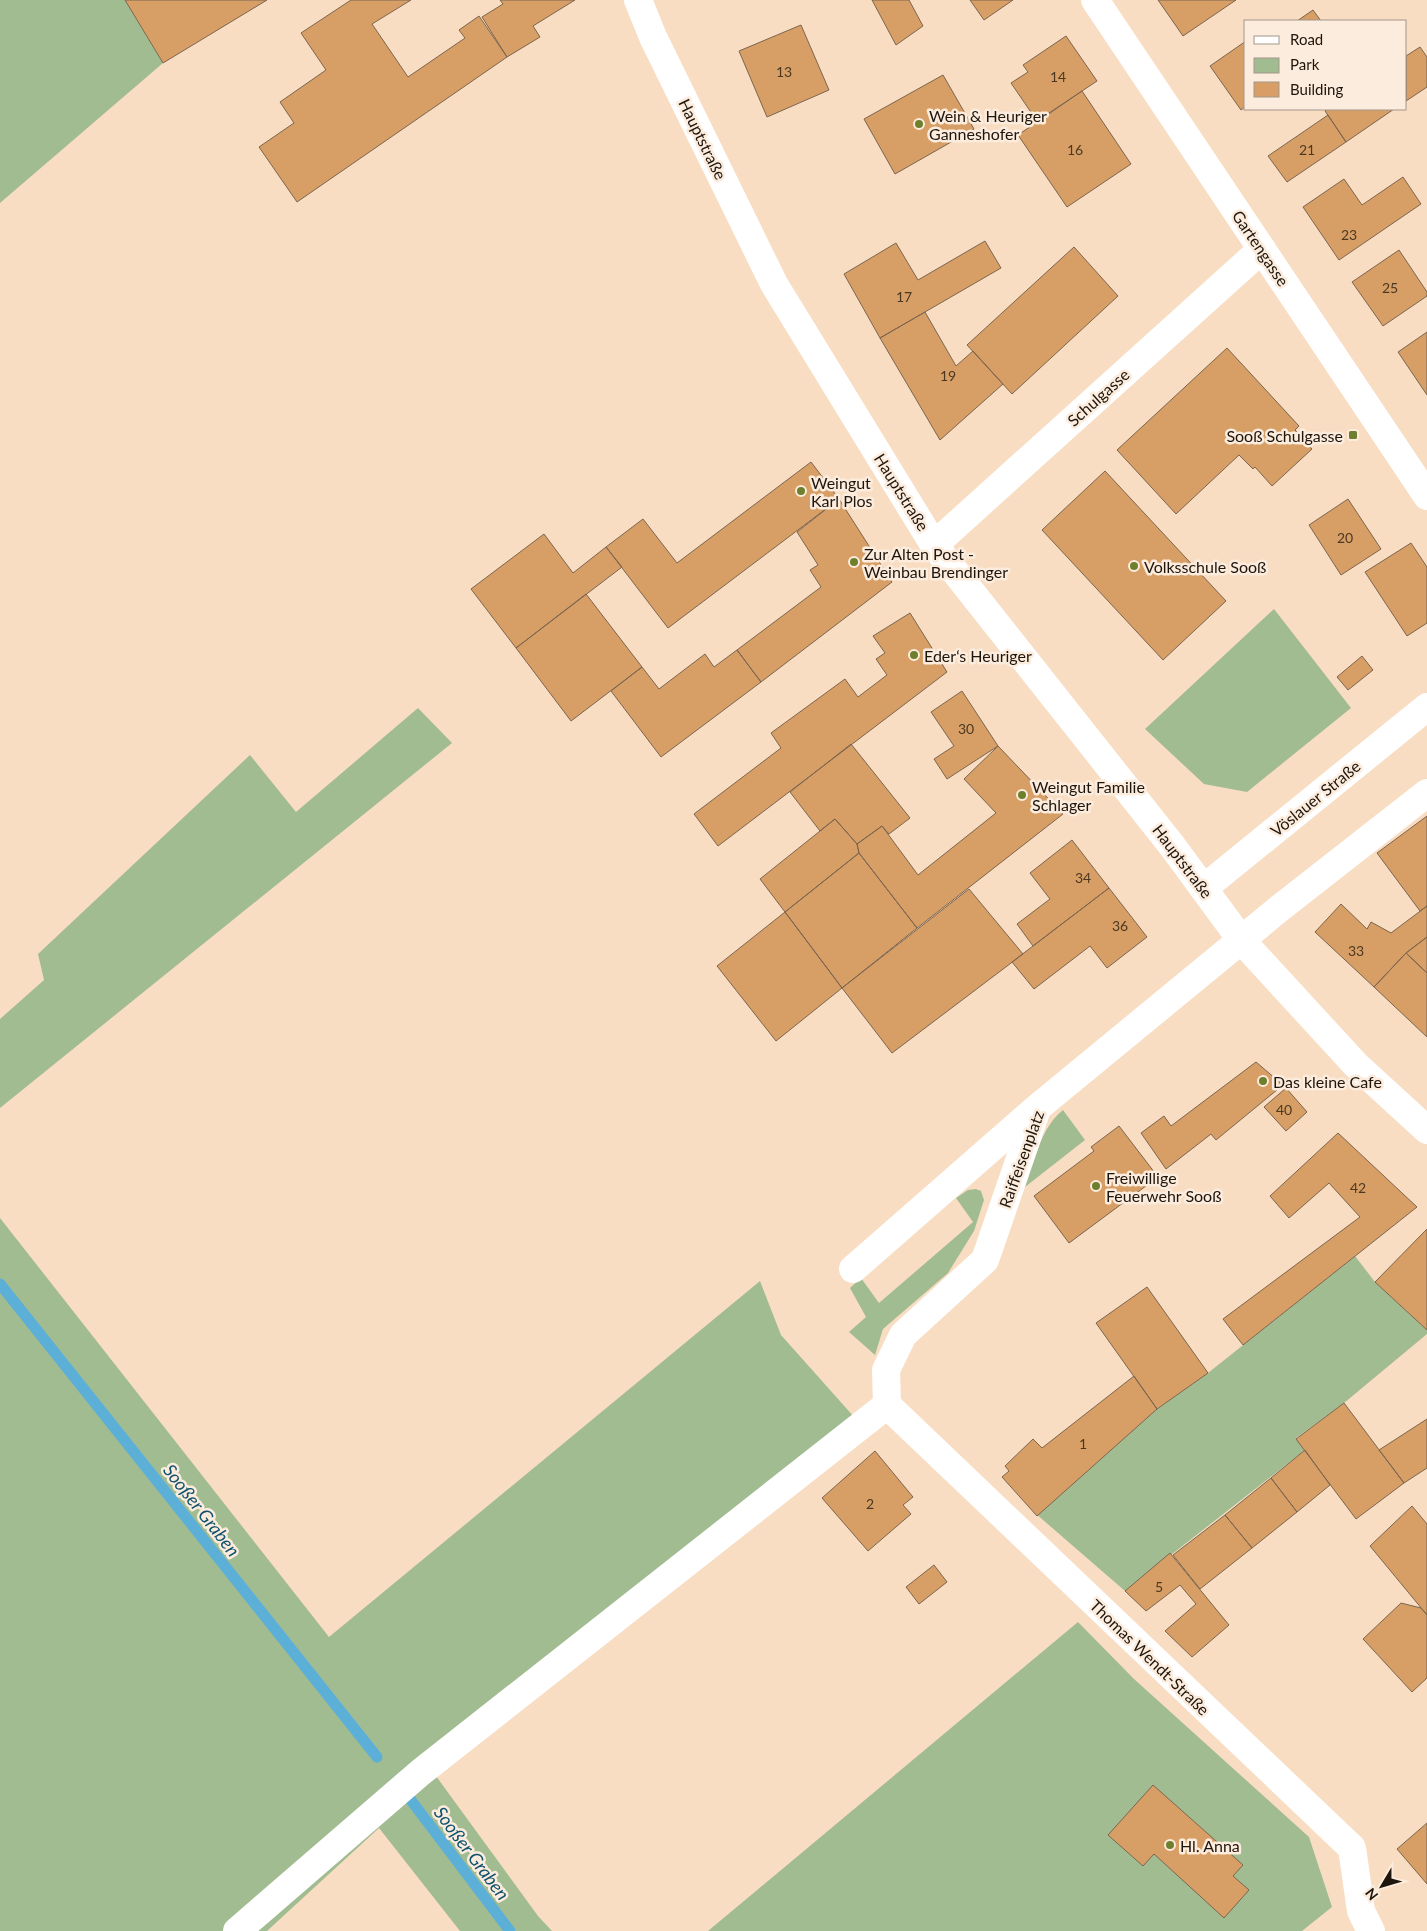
<svg xmlns="http://www.w3.org/2000/svg" width="1427" height="1931" viewBox="0 0 1427 1931" font-family="Lato,sans-serif">
<style>
.green{fill:#a2bc91}
.lines{fill:none;stroke-linecap:round;stroke-linejoin:round}
.stream{stroke:#5cafd7;stroke-width:11}
.building{fill:#d79f66;stroke:#7c654f}
.minor{stroke:#fff;stroke-width:28}
.poi-dot{fill:#6e7f2e;stroke:#fcecdd;stroke-width:2}
.labels{text-anchor:middle;dominant-baseline:central;stroke-width:5;stroke-linejoin:round;paint-order:stroke}
.number-label{font-size:14px;fill:#4c3822}
.poi-label{font-size:16px;fill:#1e150c;stroke:#fcecdd;text-anchor:start}
.street-label{font-size:16px;fill:#1e150c;stroke:#fcecdd}
.water-label{font-size:18px;font-style:italic;fill:#0e526e;stroke:#fcecdd}
</style>
<rect width="100%" height="100%" fill="#f8ddc3"/>
<!-- green -->
<path class="green" d="M0 0H125L163 63 0 203Z
M1274 609 1351 708 1247 792 1204 784 1145 729Z
M418 708 452 743 0 1108V1019L44 980 38 954 250 755 296 812Z
M1063 1110 1085 1140 1025 1187C1034 1162 1041 1127 1063 1110Z
M976 1189 981 1191 984 1200 974 1231 948 1273 883 1329 875 1355 849 1332 866 1317 850 1288 861 1278 879 1303 973 1222 956 1198 968 1190Z
M0 1218 329 1637 760 1281 781 1335 855 1418 436 1776 538 1916 552 1931H460L379 1828 267 1931H0Z
M1355 1256 1375 1282 1427 1330V1334L1344 1403 1296 1438 1305 1450 1125 1591 1035 1513 1157 1409 1208 1373Z
M1078 1622 1134 1679 1309 1837 1332 1907 1302 1931H708Z"/>
<g class="lines">
<!-- stream -->
<path class="stream" d="M0 1284 377 1757
M407 1795 510 1931"/>
</g>
<!-- building -->
<path class="building" d="M125 0H267L163 63Z
M351 0H411L372 24 408 77 465 38 459 30 479 16 507 57 297 202 259 147 294 123 280 102 326 70 301 33Z
M500 0H575L533 26 540 37 507 57 482 17 503 4Z
M872 0H909L923 26 896 45Z
M970 0H1013L984 20Z
M1158 0H1236L1183 36Z
M1313 10 1321 21H1297Z
M801 25 829 90 767 117 739 51Z
M1066 36 1097 81 1037 121 1011 83 1028 72 1023 65Z
M1246 41V106L1241 110 1210 66Z
M1420 47 1427 57V87L1406 101V56Z
M943 75 974 129 895 174 864 119Z
M1082 91 1131 164 1067 207 1018 135Z
M1328 109H1394L1346 142 1325 111Z
M1328 115 1346 142 1287 182 1268 156Z
M1403 177 1421 204 1339 260 1303 207 1344 179 1362 205Z
M985 241 1001 268 880 338 844 274 896 243 918 280Z
M1074 247 1118 296 1012 394 967 345Z
M1399 250 1427 292V296L1383 326 1352 282Z
M925 312 956 366 973 351 1003 384 940 440 880 338Z
M1427 332V395L1398 352Z
M1227 348 1299 426 1295 430 1312 449 1272 486 1255 467 1253 469 1239 455 1176 514 1117 450Z
M811 462 839 499 668 628 606 547 643 519 677 563Z
M1105 471 1226 601 1163 660 1042 530Z
M839 499 892 582 761 682 737 650 821 587 810 570 818 565 797 532Z
M1348 499 1381 549 1341 575 1309 525Z
M544 534 573 573 606 547 622 567 516 648 471 589Z
M1411 543 1427 567V623L1407 636 1365 572Z
M586 594 642 667 571 721 516 648Z
M910 613 947 672 718 846 694 814 781 748 771 733 845 679 858 697 887 675 876 659 885 653 873 636Z
M737 650 761 682 661 757 611 691 642 667 659 689 705 654 714 667Z
M1362 656 1373 670 1348 690 1337 677Z
M962 691 998 746 947 779 934 759 954 746 931 712Z
M851 744 910 818 889 834 882 826 857 844 835 819 820 831 790 792Z
M998 746 1063 814 917 928 859 853 857 844 882 826 918 875 996 813 964 779Z
M1427 816V906L1420 911 1377 853Z
M835 819 857 844 859 853 785 912 760 879Z
M1072 840 1109 888 1033 946 1017 924 1050 899 1030 873Z
M859 853 917 928 842 988 785 912Z
M1109 888 1147 937 1107 968 1090 946 1034 989 1012 962Z
M969 889 1023 954 892 1053 842 988Z
M1341 904 1367 929 1371 922 1391 933 1427 906V937L1406 953 1374 987 1315 932Z
M785 912 842 988 776 1041 717 966Z
M1427 937V973L1406 953Z
M1406 953 1427 973V1037L1374 987Z
M1256 1062 1283 1085 1216 1140 1211 1134 1166 1169 1141 1133 1164 1116 1171 1126Z
M1286 1088 1307 1112 1286 1131 1264 1107Z
M1119 1126 1158 1177 1069 1243 1034 1196 1094 1151 1091 1147Z
M1338 1133 1417 1207 1243 1345 1223 1319 1360 1217 1329 1183 1289 1218 1270 1196Z
M1427 1229V1330L1375 1282Z
M1147 1287 1208 1373 1157 1409 1096 1323Z
M1134 1376 1157 1409 1037 1516 1002 1477 1009 1471 1005 1466 1033 1439 1042 1448Z
M1344 1403 1404 1483 1356 1519 1296 1439Z
M1427 1419V1468L1404 1483 1379 1450Z
M1305 1450 1330 1485 1297 1512 1271 1478Z
M875 1451 913 1497 903 1505 911 1514 868 1551 822 1498Z
M1271 1478 1297 1512 1252 1548 1225 1515Z
M1412 1506 1427 1524V1615L1370 1546Z
M1225 1515 1252 1548 1200 1589 1173 1555Z
M1170 1553 1229 1625 1192 1657 1165 1631 1196 1604 1180 1585 1146 1611 1125 1591Z
M934 1565 947 1582 919 1604 906 1587Z
M1401 1603 1421 1608 1427 1615V1678L1412 1692 1363 1639Z
M1153 1785 1243 1865 1233 1876 1249 1890 1224 1918 1154 1854 1143 1866 1108 1835Z
M1427 1823V1884L1397 1849Z"/>
<g class="lines">
<!-- minor -->
<path class="minor" d="M638 0 653 37 774 284 934 545 1173 847 1242 941 1356 1065 1427 1130
M1095 0 1427 496
M934 545 1262 249
M1204 888 1427 707
M853 1269 1037 1108 1280 908 1427 793
M887 1405 1352 1848 1361 1911 1371 1931
M887 1405 886 1370 903 1335 985 1260 1037 1109
M237 1931 421 1772 887 1405"/>
</g>
<!-- markers -->
<g class="poi-dot">
<circle cx="919" cy="124" r="5"/>
<rect x="1348" y="430" width="10" height="10" rx="2.5"/>
<circle cx="801" cy="491" r="5"/>
<circle cx="854" cy="562" r="5"/>
<circle cx="1134" cy="566" r="5"/>
<circle cx="914" cy="655" r="5"/>
<circle cx="1022" cy="795" r="5"/>
<circle cx="1263" cy="1081" r="5"/>
<circle cx="1096" cy="1186" r="5"/>
<circle cx="1170" cy="1845" r="5"/>
</g>
<g class="labels">
<!-- number labels -->
<g class="number-label">
<text x="784" y="71">13</text>
<text x="1058" y="76">14</text>
<text x="1075" y="149">16</text>
<text x="1307" y="149">21</text>
<text x="1349" y="234">23</text>
<text x="1390" y="287">25</text>
<text x="904" y="296">17</text>
<text x="948" y="375">19</text>
<text x="1345" y="537">20</text>
<text x="966" y="728">30</text>
<text x="1083" y="877">34</text>
<text x="1120" y="925">36</text>
<text x="1356" y="950">33</text>
<text x="1284" y="1109">40</text>
<text x="1358" y="1187">42</text>
<text x="1083" y="1443">1</text>
<text x="870" y="1503">2</text>
<text x="1159" y="1586">5</text>
</g>
<!-- poi labels -->
<g class="poi-label">
<text x="929" y="115">Wein &amp; Heuriger<tspan x="929" dy="18">Ganneshofer</tspan></text>
<text x="1343" y="435" text-anchor="end">Sooß Schulgasse</text>
<text x="811" y="482">Weingut<tspan x="811" dy="18">Karl Plos</tspan></text>
<text x="864" y="553">Zur Alten Post -<tspan x="864" dy="18">Weinbau Brendinger</tspan></text>
<text x="1144" y="566">Volksschule Sooß</text>
<text x="924" y="655">Eder‘s Heuriger</text>
<text x="1032" y="786">Weingut Familie<tspan x="1032" dy="18">Schlager</tspan></text>
<text x="1273" y="1081">Das kleine Cafe</text>
<text x="1106" y="1177">Freiwillige<tspan x="1106" dy="18">Feuerwehr Sooß</tspan></text>
<text x="1180" y="1845">Hl. Anna</text>
</g>
<!-- street labels -->
<g class="street-label">
<text transform="translate(703 139) rotate(64)">Hauptstraße</text>
<text transform="translate(1261 248) rotate(56)">Gartengasse</text>
<text transform="translate(1098 397) rotate(-42)">Schulgasse</text>
<text transform="translate(902 492) rotate(58)">Hauptstraße</text>
<text transform="translate(1315 798) rotate(-39)">Vöslauer Straße</text>
<text transform="translate(1183 861) rotate(53)">Hauptstraße</text>
<text transform="translate(1021 1159) rotate(-70)">Raiffeisenplatz</text>
<text transform="translate(1150 1657) rotate(44)">Thomas Wendt-Straße</text>
</g>
<!-- water labels -->
<g class="water-label">
<text transform="translate(202 1510) rotate(52)">Sooßer Graben</text>
<text transform="translate(472 1853) rotate(53)">Sooßer Graben</text>
</g>
</g>
<!-- legend -->
<rect x="1244" y="20" width="162" height="90" fill="#fcecdd" stroke="#a39689"/>
<rect x="1254" y="36" width="25" height="8" fill="#ffffff" stroke="#a39689"/>
<text x="1290" y="45" font-size="15" fill="#1e150c">Road</text>
<rect x="1254" y="58" width="25" height="15" fill="#a2bc91" stroke="#a39689"/>
<text x="1290" y="70" font-size="15" fill="#1e150c">Park</text>
<rect x="1254" y="82" width="25" height="15" fill="#d79f66" stroke="#a39689"/>
<text x="1290" y="95" font-size="15" fill="#1e150c">Building</text>
<!-- north arrow -->
<g transform="translate(1382 1886) rotate(232)" stroke="#fcecdd" stroke-width="4" paint-order="stroke">
<path d="M0-4L9 19L0 12L-9 19Z" fill="#1e150c"/>
<text y="-8" font-size="14" font-weight="bold" text-anchor="middle" fill="#1e150c">N</text>
</g>
</svg>
